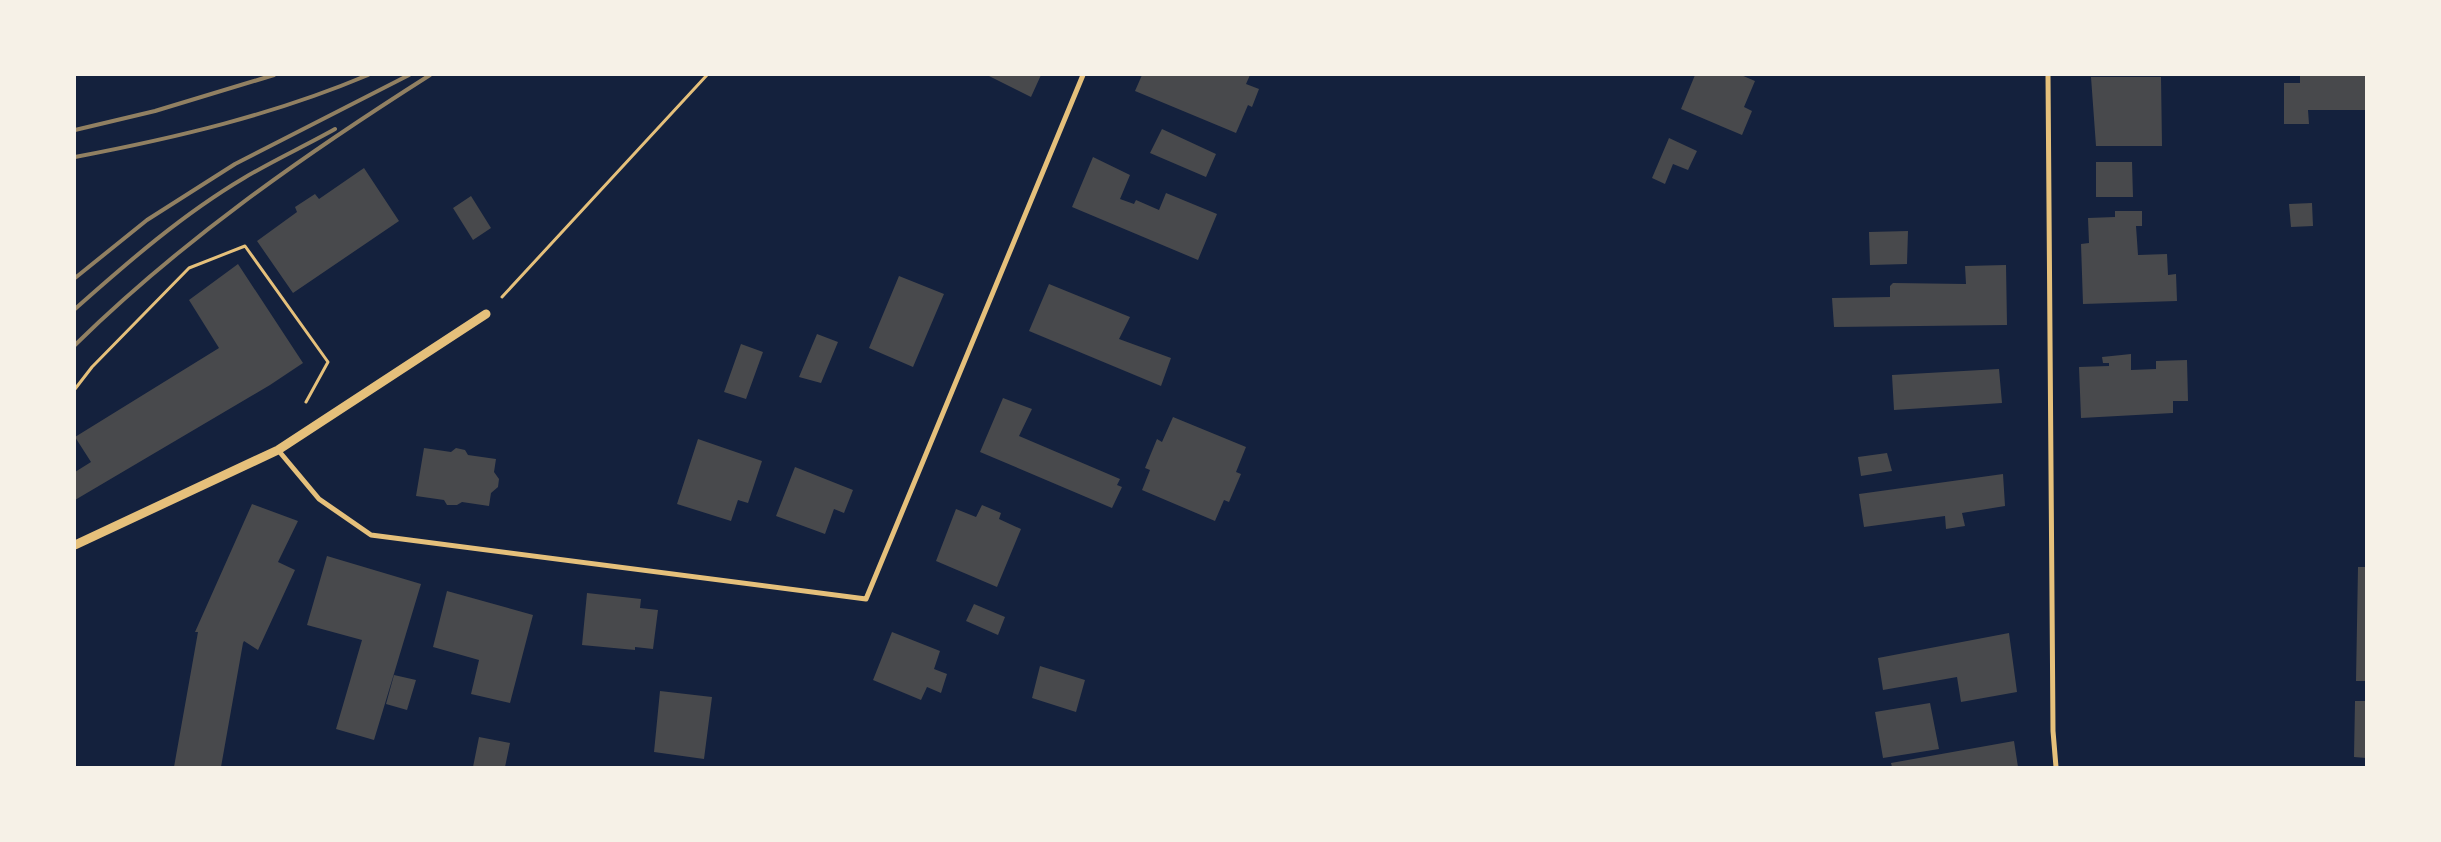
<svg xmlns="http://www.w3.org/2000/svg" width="2441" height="842" viewBox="0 0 2441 842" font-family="Figtree,sans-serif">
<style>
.building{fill:#48494c}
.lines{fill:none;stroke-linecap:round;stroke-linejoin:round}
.path{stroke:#e5c07b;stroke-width:3}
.minor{stroke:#e5c07b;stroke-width:5}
.tertiary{stroke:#e5c07b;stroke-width:9}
.rail{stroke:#918062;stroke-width:4}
</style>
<rect width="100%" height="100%" fill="#14213d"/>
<!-- building -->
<path class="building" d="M987 75H1041L1031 97Z
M1142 75H1250L1246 84 1259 89 1252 107 1248 105 1236 133 1135 91Z
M1695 75H1741L1755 81 1744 107 1752 111 1742 135 1681 109Z
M2300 75H2366V110H2308L2309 124H2284V83H2300Z
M2091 77H2161L2162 146H2096Z
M1162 129 1216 154 1206 177 1150 153Z
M1669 138 1697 151 1688 170 1673 164 1665 184 1652 178Z
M1093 157 1130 175 1120 199 1134 204 1136 200 1159 210 1166 193 1217 214 1198 260 1072 207Z
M2096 162H2132L2133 197H2096Z
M364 168 399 221 293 293 257 241 297 212 295 207 315 194 319 199Z
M471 196 491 228 473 240 453 208Z
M2312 203 2313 226 2291 227 2289 204Z
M2115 211H2142V226H2136L2138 255 2167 254 2168 275 2176 274 2177 301 2083 304 2081 244 2089 243 2088 218 2115 217Z
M1908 231 1907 264 1870 265 1869 232Z
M238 264 303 363 270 385 75 500V472L91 462 75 437 219 348 189 300Z
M2006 265 2007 325 1834 327 1832 298 1890 297V286L1893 283 1966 284 1965 266Z
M899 276 944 294 913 367 869 348Z
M1049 284 1130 317 1119 339 1171 358 1161 386 1029 331Z
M817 334 838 342 821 383 799 377Z
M741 344 763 352 746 399 724 392Z
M2131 354V370L2156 369V361L2187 360 2188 401H2173V413L2081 418 2079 367 2109 366V363H2103L2102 357Z
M1999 369 2002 403 1894 410 1892 375Z
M1003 398 1032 409 1019 436 1120 479 1117 485 1122 487 1112 508 980 452Z
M1173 417 1246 447 1236 472 1241 474 1229 502 1224 500 1215 521 1142 490 1150 470 1145 468 1157 439 1162 442Z
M698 439 762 461 748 503 738 500 731 521 677 504Z
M424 448 451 452 456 448 465 450 468 455 496 459 494 472 499 479 498 487 491 493 489 506 462 502 457 505H447L444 500 416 496Z
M1887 453 1892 471 1861 476 1858 457Z
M795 467 853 490 844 513 834 509 825 534 776 516Z
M2003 474 2005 506 1962 513 1965 526 1946 529 1945 516 1864 527 1859 494Z
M252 504 298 521 278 562 295 570 258 650 244 641 243 643 221 767H174L198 632H195Z
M982 505 1001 513 999 519 1021 529 997 587 936 561 956 509 976 517Z
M327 556 421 584 374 740 336 729 362 640 307 625Z
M2358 567H2366V681H2356Z
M447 591 533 615 510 703 471 694 479 660 433 647Z
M587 593 641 599 640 608 658 610 653 649 635 647V650L582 645Z
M974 604 1005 617 998 635 966 621Z
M892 632 940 651 934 669 947 674 941 693 927 687 921 700 873 680Z
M2009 633 2017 692 1961 702 1957 677 1883 690 1878 658Z
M1040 666 1085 680 1076 712 1032 698Z
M394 675 416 680 407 710 386 704Z
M660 691 712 697 704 759 654 752Z
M2355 701H2366V758L2354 757Z
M1930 703 1939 749 1883 758 1875 712Z
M479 737 510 743 505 767H473Z
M2014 741 2018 767H1892L1891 763Z"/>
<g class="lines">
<!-- path -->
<path class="path" d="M502 297 707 75
M75 389 92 367 189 268 245 246 328 362 306 402"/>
<!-- minor -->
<path class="minor" d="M2048 75 2053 731 2056 767
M278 450 319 499 371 535 866 599 1083 75"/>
<!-- tertiary -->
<path class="tertiary" d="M75 545 278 450 486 314"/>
<!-- rail -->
<path class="rail" d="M75 130 155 111 274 75
M75 157C175 138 273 115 368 75
M75 278 147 220 235 164 409 75
M75 309C128 262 183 214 244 178 274 160 305 146 335 129
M75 345C182 240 304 155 430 75"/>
</g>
<!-- border -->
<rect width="2441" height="842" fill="none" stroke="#f6f1e7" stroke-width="152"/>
</svg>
